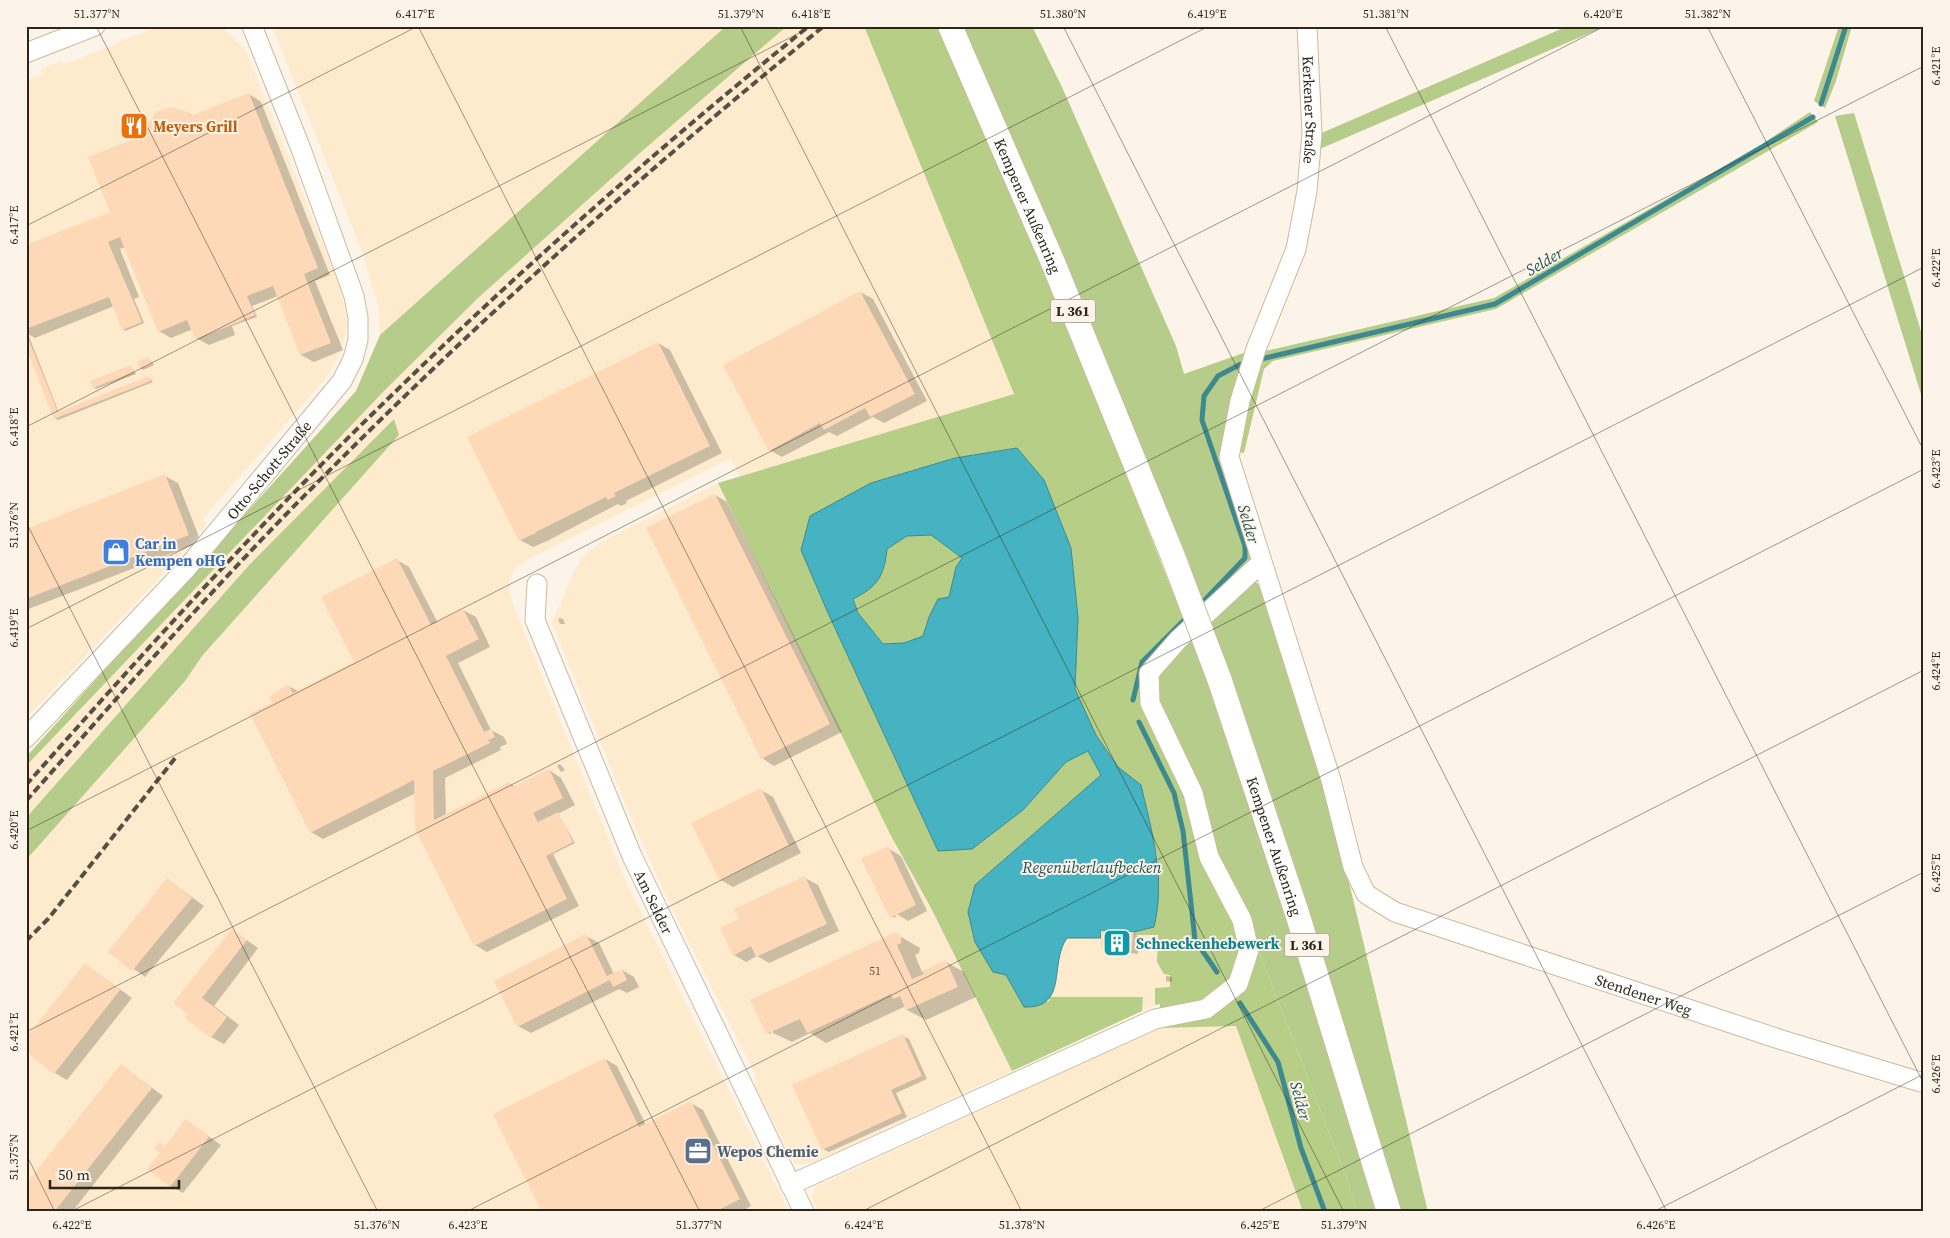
<svg xmlns="http://www.w3.org/2000/svg" width="1950" height="1238" viewBox="0 0 1950 1238" font-family="'Source Serif 4',serif">
<style>
.built{fill:#feebcd}
.green{fill:#b6cc8a}
.forest{fill:#b6ce85}
.water{fill:#45b3c1;stroke:#3e898f;fill-rule:evenodd}
.shadow{fill:#0003}
.lines{fill:none;stroke-linecap:round;stroke-linejoin:round}
.stream{stroke:#3e898f;stroke-width:5}
.building{fill:#fdd9b7}
.minor-casing{stroke:#cdba9c;stroke-width:21}
.major-casing{stroke:#cdba9c;stroke-width:26}
.minor{stroke:#fff;stroke-width:19}
.major{stroke:#fff;stroke-width:24}
.rail{stroke:#574f43;stroke-width:4;stroke-dasharray:8 4;stroke-linecap:butt}
.major-bridge-casing{stroke:#cdba9c;stroke-width:26;stroke-linecap:butt}
.major-bridge{stroke:#fff;stroke-width:24}
.ticks{fill:none;stroke:#2d261a;stroke-width:1;stroke-opacity:0.45}
.labels{text-anchor:middle;dominant-baseline:central;stroke-width:4;stroke-linejoin:round;paint-order:stroke}
.number-label{font-size:12px;fill:#615341}
.shield{fill:#fcf4e8;stroke:#6b6458;stroke-width:1}
.shield-label{font-size:14px;font-weight:bold;fill:#2d261a}
.street-label{font-size:15px;fill:#2d261a;stroke:#fcf4e8}
.food-label{font-size:15px;font-weight:bold;fill:#c56008;stroke:#fcf4e8;text-anchor:start}
.shop-label{font-size:15px;font-weight:bold;fill:#366cbe;stroke:#fcf4e8;text-anchor:start}
.culture-label{font-size:15px;font-weight:bold;fill:#0d838f;stroke:#fcf4e8;text-anchor:start}
.service-label{font-size:15px;font-weight:bold;fill:#4e5e75;stroke:#fcf4e8;text-anchor:start}
.water-label{font-size:16px;font-style:italic;fill:#24535a;stroke:#fcf4e8}
.neatline{fill:none;stroke:#2d261a;stroke-width:2}
.ticks-label{font-size:12px;text-anchor:middle;fill:#2d261a}
</style>
<rect width="100%" height="100%" fill="#fcf4e8"/>
<!-- built -->
<path class="built" d="M159 26H222L241 46H244L342 293 347 324 340 355 326 378 203 518 206 525 166 571 26 718V81L43 74 41 69 61 61 63 65Z
M272 26H726L380 335 379 309 363 254Z
M787 26H864L1014 394 740 477 731 458 529 559 515 568 509 582 511 600 627 884 789 1212H26V860L185 681 202 656 399 435 394 420 250 564 26 818V766L385 390 478 298 640 153Z
M718 483 890 834 931 908 1012 1071 809 1164H795L756 1088V1076L667 898 632 820 552 623 575 569 585 554 599 543Z
M1101 930 1158 935V962L1170 975V987L1155 988V1005L1142 1011 1143 997H1050L1058 976 1061 947 1067 938H1100Z
M1236 1025 1303 1212H819L811 1196 817 1186 1159 1028Z"/>
<!-- green -->
<path class="green" d="M726 26H787L640 153 478 298 385 390 26 766V757L356 391 380 335Z
M964 26H1032L1062 87 1176 346 1184 374 1252 350 1227 438 1252 557 1245 569 1204 608 1188 560Z
M1568 26H1606L1315 151 1317 135Z
M1839 26H1852L1836 81 1825 108 1814 101Z
M1810 112 1818 122 1496 309 1273 361 1256 367 1261 352 1494 298 1759 146Z
M1854 113 1924 341V404L1835 116Z
M394 419 399 435 202 656 185 681 26 860V818L250 564Z
M1256 582 1268 596 1325 782 1428 1212H1397C1341 1012 1275 815 1208 618L1238 588Z
M1190 636 1208 684 1308 982 1378 1212H1357L1347 1179 1247 921 1214 847 1161 715 1156 683 1171 656Z"/>
<!-- forest -->
<path class="forest" d="M864 26H937L1067 325 1190 636 1171 656 1156 683 1161 715 1214 847 1247 921 1347 1179 1357 1212H1303L1236 1026 1159 1028 1160 1004 1155 1005V988L1170 987V975L1164 974 1157 962 1158 935H1134V932L1154 927 1158 860 1141 785 1118 767 1096 735 1075 689 1078 618 1017 448 955 458 871 483 828 613 938 851 1023 810 1066 762 1088 751 1101 775 975 885 1006 975 1024 1007 1049 1001 1050 997H1143L1142 1011 1012 1071 931 908 890 834 718 483 1014 394Z
M1273 361 1264 369 1244 453 1239 452 1256 367Z
M931 535 962 558 956 567 949 597 929 617 923 636 904 643 883 644 858 613 853 599C872 589 884 571 887 549L907 536Z"/>
<!-- water -->
<path class="water" d="M1017 448 1044 480 1071 548 1078 618 1075 689 1096 735 1118 767 1141 785C1152 833 1166 877 1154 927L1134 932 1101 931V938H1067C1049 962 1069 1009 1024 1007L1006 975 993 972 975 942 968 912 975 885 1101 775 1088 751 1066 762 1023 810 972 849 938 851 828 613 801 550 810 516 871 483 955 458ZM931 535 962 558 956 567 949 597 938 599 929 617 923 636 904 643 883 644 858 613 853 599C877 587 884 577 887 549L907 536Z"/>
<!-- shadow -->
<path class="shadow" d="M249 94 261 102 330 275 315 281 343 350 314 362 301 355 278 296 252 306 257 317 232 326 235 335 209 345 196 338 193 329 171 338 159 331 125 247 120 249 139 297 134 299 144 323 125 331 114 306 35 338 28 334 59 413 149 377 153 382 58 420 55 418 26 345V247L112 213 148 134 188 113 193 116Z
M139 120 145 130 136 133 133 131Z
M860 292 873 299 927 401 884 423 873 417 837 436 829 432 782 457 770 450Z
M658 343 670 350 722 453 626 501 627 503 621 506 618 504 547 541 533 547 520 540Z
M149 358 154 365 143 370 141 368Z
M131 366 136 374 96 389 94 387Z
M165 476 178 483 201 542 26 610V530Z
M715 495 727 502 842 732 774 766 762 758Z
M397 560 409 567 438 623 463 610 476 617 490 647 458 663 491 730 504 737 507 744 500 747 501 750 445 778 446 815 509 783 515 787 549 770 561 778 575 805 558 814 575 843 553 854 579 906 487 952 475 945 416 793 323 839 311 832 275 703 288 686 298 691 355 663Z
M560 618 563 619 565 624H560L558 619Z
M560 764 565 770 561 772 557 766Z
M761 790 773 797 801 853 733 887 721 880Z
M889 849 901 856 927 911 908 921 895 913 896 917H891Z
M805 878 818 885 839 931 769 963 757 956 746 962 734 955 740 920Z
M167 879 204 906 145 977 110 952Z
M232 930 258 948 214 1006 239 1025 224 1044 211 1037 190 1014Z
M1133 933 1139 937 1138 954 1108 950 1102 947Z
M896 934 920 948 919 953 915 955 922 972 946 962 964 972 976 997 926 1020 907 1010 906 1006 826 1043 810 1033 792 1042 773 1033V1030H769L772 1034 767 1033 752 1001Z
M586 936 599 943 614 974 622 970 634 977 639 987 627 993 619 989 531 1033 518 1026Z
M86 965 132 998 67 1080 55 1073Z
M1166 976 1172 977V982L1166 981Z
M903 1036 909 1039 927 1079 896 1093 907 1117 829 1152 823 1149Z
M605 1059 617 1066 646 1125 691 1103 703 1110 751 1206 741 1212H544Z
M121 1065 163 1096 72 1212H26Z
M187 1121 221 1145 183 1193 170 1186 161 1152Z"/>
<g class="lines">
<!-- stream -->
<path class="stream" d="M1821 104 1846 26
M1261 359 1495 304 1813 117
M1198 607 1245 558V546L1202 420 1204 396 1218 376 1241 364
M1133 700 1142 662 1188 616
M1139 722 1174 793 1183 831 1195 940 1217 972
M1240 1003 1278 1062 1301 1148 1325 1212"/>
</g>
<!-- building -->
<path class="building" d="M249 93 318 268 304 274 331 343 300 355 273 286 247 296 255 315 224 328 195 339 187 320 158 332 120 237 108 242 142 322 122 330 109 297 26 329V245L110 212 88 157 147 134 145 129 155 113 170 107 189 112 190 116Z
M139 118 143 128 132 132 128 122Z
M860 291 915 394 870 417 865 408 824 430 820 423 769 451 723 365Z
M26 333 58 412 149 376 151 381 54 419 26 348Z
M658 342 710 446 614 493 616 496 608 500 606 497 536 532 534 535 533 534 519 541 467 437Z
M149 357 152 364 140 369 137 362Z
M131 365 134 372 93 388 90 381Z
M165 474 189 535 26 599V529Z
M715 494 830 724 761 759 646 528Z
M397 558 431 625 463 609 479 639 446 656 484 732 491 729 495 737 488 740 490 743 433 771 434 820 509 782 512 787 549 769 563 798 533 813 538 822 558 812 573 842 546 856 567 899 474 946 415 829 414 780 310 833 250 714 272 703 269 697 288 684 293 693 354 662 321 597Z
M761 788 789 846 720 881 691 823Z
M888 846 916 905 890 918 861 859Z
M805 876 827 924 756 957 751 946 733 956 720 928 739 919 734 909Z
M167 878 192 898 132 971 108 952Z
M232 929 247 940 202 998 227 1017 211 1038 185 1018 188 1014 173 1003Z
M1101 931 1133 932 1132 951H1126V949L1101 948Z
M896 932 901 936V943L897 945 912 979 924 974 922 971 946 960 958 987 906 1010 900 996 893 999 891 994 807 1033 800 1019 766 1034 750 1000Z
M586 934 607 976 622 969 627 980 613 987 610 980 517 1027 494 981Z
M85 963 120 990 54 1074 26 1052V1038Z
M903 1034 922 1076 891 1090 902 1113 822 1150 792 1085Z
M605 1058 639 1127 691 1101 740 1199 715 1212H542L493 1114Z
M121 1064 152 1088 54 1212H26V1184Z
M186 1119 209 1137 170 1187 147 1169 160 1153 154 1149 160 1142 165 1146Z"/>
<g class="lines">
<defs>
<g id="minor">
<path id="s1" d="M1307 26 1312 134 1307 191 1296 249 1256 349 1240 401 1229 457 1331 780 1353 867 1366 894 1395 912 1782 1040 1924 1083"/>
<path d="M26 53 95 26"/>
<path id="s2" d="M537 584 535 620 632 856 804 1212"/>
<path id="s3" d="M26 738 186 569 342 381 353 359 358 340V318L354 296 301 149 252 26"/>
<path d="M790 1185 1155 1019 1206 1009 1238 984 1249 950 1242 920 1209 857 1193 793 1150 703 1149 673 1178 640 1261 563"/>
</g>
<g id="major">
<path id="s4" d="M950 26 1052 260 1172 554"/>
<path id="s5" d="M1220 681 1297 913 1389 1212"/>
</g>
</defs>
<!-- minor casing -->
<use href="#minor" class="minor-casing"/>
<!-- major casing -->
<use href="#major" class="major-casing"/>
<!-- minor -->
<use href="#minor" class="minor"/>
<!-- major -->
<use href="#major" class="major"/>
<!-- rail -->
<path class="rail" d="M26 785C145 651 265 517 394 393 526 264 666 142 809 26
M26 801C120 695 213 587 313 487 474 324 646 170 824 26
M26 941 48 919 176 757"/>
<defs>
<path id="major-bridge" d="M1172 554 1220 681"/>
</defs>
<!-- major-bridge casing -->
<use href="#major-bridge" class="major-bridge-casing"/>
<!-- major-bridge -->
<use href="#major-bridge" class="major-bridge"/>
</g>
<!-- ticks -->
<path class="ticks" d="M96 26 700 1212M418 26 1022 1212M740 26 1344 1212M1063 26 1667 1212M1385 26 1924 1084M1707 26 1924 451M26 226 418 26M26 427 813 26M26 522 378 1212M26 629 1209 26M26 831 1605 26M26 1032 1924 66M26 1154 55 1212M70 1212 1924 267M466 1212 1924 469M861 1212 1924 670M1257 1212 1924 872M1653 1212 1924 1074"/>
<!-- icons -->
<defs>
<symbol id="restaurant-square" viewBox="-11 -11 22 22"><rect x="-9" y="-9" width="18" height="18" rx="4" fill="#e8710a" stroke="#fcf4e8"/><path d="M-5-6h1v4h1v-4h1v4h1v-4h1v5L-1.5 .5V6h-2V.5L-5-1ZM5-6V6H3V1.5H1.5Q1.5-4 5-6Z" fill="#fff"/></symbol>
<symbol id="shop-square" viewBox="-11 -11 22 22"><rect x="-9" y="-9" width="18" height="18" rx="4" fill="#3f7fe0" stroke="#fcf4e8"/><path d="M-5-2.5h2.3a2.7 3.5 0 0 1 5.4 0H5L5.5 6h-11ZM-1.5-2.5h3a1.5 2.3 0 0 0-3 0Z" fill="#fff"/></symbol>
<symbol id="building-square" viewBox="-11 -11 22 22"><rect x="-9" y="-9" width="18" height="18" rx="4" fill="#0f9aa8" stroke="#fcf4e8"/><path d="M-4-6H4V6H1V3H-1V6H-4ZM-2.5-4.3h1.7v1.8h-1.7ZM.8-4.3h1.7v1.8H.8ZM-2.5-1h1.7V.8h-1.7ZM.8-1h1.7V.8H.8Z" fill="#fff"/></symbol>
<symbol id="office-square" viewBox="-11 -11 22 22"><rect x="-9" y="-9" width="18" height="18" rx="4" fill="#5c6f8a" stroke="#fcf4e8"/><path d="M-6-3h4V-5.5h4V-3h4V5H-6ZM-1-4.5V-3h2v-1.5ZM-6 0V1H6V0Z" fill="#fff"/></symbol>
</defs>
<g fill-rule="evenodd">
<use href="#restaurant-square" x="118" y="110" width="32" height="32"/>
<use href="#shop-square" x="100" y="536" width="32" height="32"/>
<use href="#building-square" x="1101" y="927" width="32" height="32"/>
<use href="#office-square" x="682" y="1135" width="32" height="32"/>
</g>
<g class="labels">
<!-- number labels -->
<g class="number-label">
<text x="875" y="971">51</text>
</g>
<!-- shield labels -->
<g class="shield">
<rect x="1050.5" y="299.5" width="45" height="23" rx="4"/>
<rect x="1284.5" y="933.5" width="45" height="23" rx="4"/>
</g>
<g class="shield-label">
<text x="1073" y="311">L 361</text>
<text x="1307" y="945">L 361</text>
</g>
<!-- street labels -->
<g class="street-label">
<text stroke="none"><textPath href="#s1" startOffset="84">Kerkener Straße</textPath></text>
<text stroke="none"><textPath href="#s4" startOffset="196">Kempener Außenring</textPath></text>
<text stroke="none"><textPath href="#s3" startOffset="362">Otto-Schott-Straße</textPath></text>
<text stroke="none"><textPath href="#s5" startOffset="174">Kempener Außenring</textPath></text>
<text stroke="none"><textPath href="#s2" startOffset="342">Am Selder</textPath></text>
<text stroke="none"><textPath href="#s1" startOffset="1198">Stendener Weg</textPath></text>
</g>
<!-- food labels -->
<g class="food-label">
<text x="153" y="126">Meyers Grill</text>
</g>
<!-- shop labels -->
<g class="shop-label">
<text x="135" y="543">Car in<tspan x="135" dy="17">Kempen oHG</tspan></text>
</g>
<!-- culture labels -->
<g class="culture-label">
<text x="1136" y="943">Schneckenhebewerk</text>
</g>
<!-- service labels -->
<g class="service-label">
<text x="717" y="1151">Wepos Chemie</text>
</g>
<!-- water labels -->
<g class="water-label">
<text transform="translate(1544 261) rotate(-30)">Selder</text>
<text transform="translate(1249 524) rotate(74)">Selder</text>
<text x="1092" y="867">Regenüberlaufbecken</text>
<text transform="translate(1301 1101) rotate(75)">Selder</text>
</g>
</g>
<!-- border -->
<rect width="1950" height="1238" fill="none" stroke="#fcf4e8" stroke-width="55"/>
<!-- scale -->
<path d="M50 1180v8h129v-8" fill="none" stroke="#2d261a" stroke-width="2.5"/>
<text x="58" y="1180" font-size="15" fill="#2d261a" stroke="#fcf4e8" stroke-width="4" paint-order="stroke">50 m</text>
<rect x="28" y="28" width="1894" height="1182" class="neatline"/>
<g class="ticks-label">
<text x="97" y="18">51.377°N</text>
<text x="415" y="18">6.417°E</text>
<text x="741" y="18">51.379°N</text>
<text x="811" y="18">6.418°E</text>
<text x="1063" y="18">51.380°N</text>
<text x="1207" y="18">6.419°E</text>
<text x="1386" y="18">51.381°N</text>
<text x="1603" y="18">6.420°E</text>
<text x="1708" y="18">51.382°N</text>
<text transform="translate(1936 66) rotate(-90)" y="4">6.421°E</text>
<text transform="translate(14 225) rotate(-90)" y="4">6.417°E</text>
<text transform="translate(1936 268) rotate(-90)" y="4">6.422°E</text>
<text transform="translate(14 427) rotate(-90)" y="4">6.418°E</text>
<text transform="translate(1936 469) rotate(-90)" y="4">6.423°E</text>
<text transform="translate(14 525) rotate(-90)" y="4">51.376°N</text>
<text transform="translate(14 628) rotate(-90)" y="4">6.419°E</text>
<text transform="translate(1936 671) rotate(-90)" y="4">6.424°E</text>
<text transform="translate(14 830) rotate(-90)" y="4">6.420°E</text>
<text transform="translate(1936 873) rotate(-90)" y="4">6.425°E</text>
<text transform="translate(14 1032) rotate(-90)" y="4">6.421°E</text>
<text transform="translate(1936 1074) rotate(-90)" y="4">6.426°E</text>
<text transform="translate(14 1157) rotate(-90)" y="4">51.375°N</text>
<text x="72" y="1229">6.422°E</text>
<text x="377" y="1229">51.376°N</text>
<text x="468" y="1229">6.423°E</text>
<text x="699" y="1229">51.377°N</text>
<text x="864" y="1229">6.424°E</text>
<text x="1022" y="1229">51.378°N</text>
<text x="1260" y="1229">6.425°E</text>
<text x="1344" y="1229">51.379°N</text>
<text x="1656" y="1229">6.426°E</text>
</g>
</svg>
